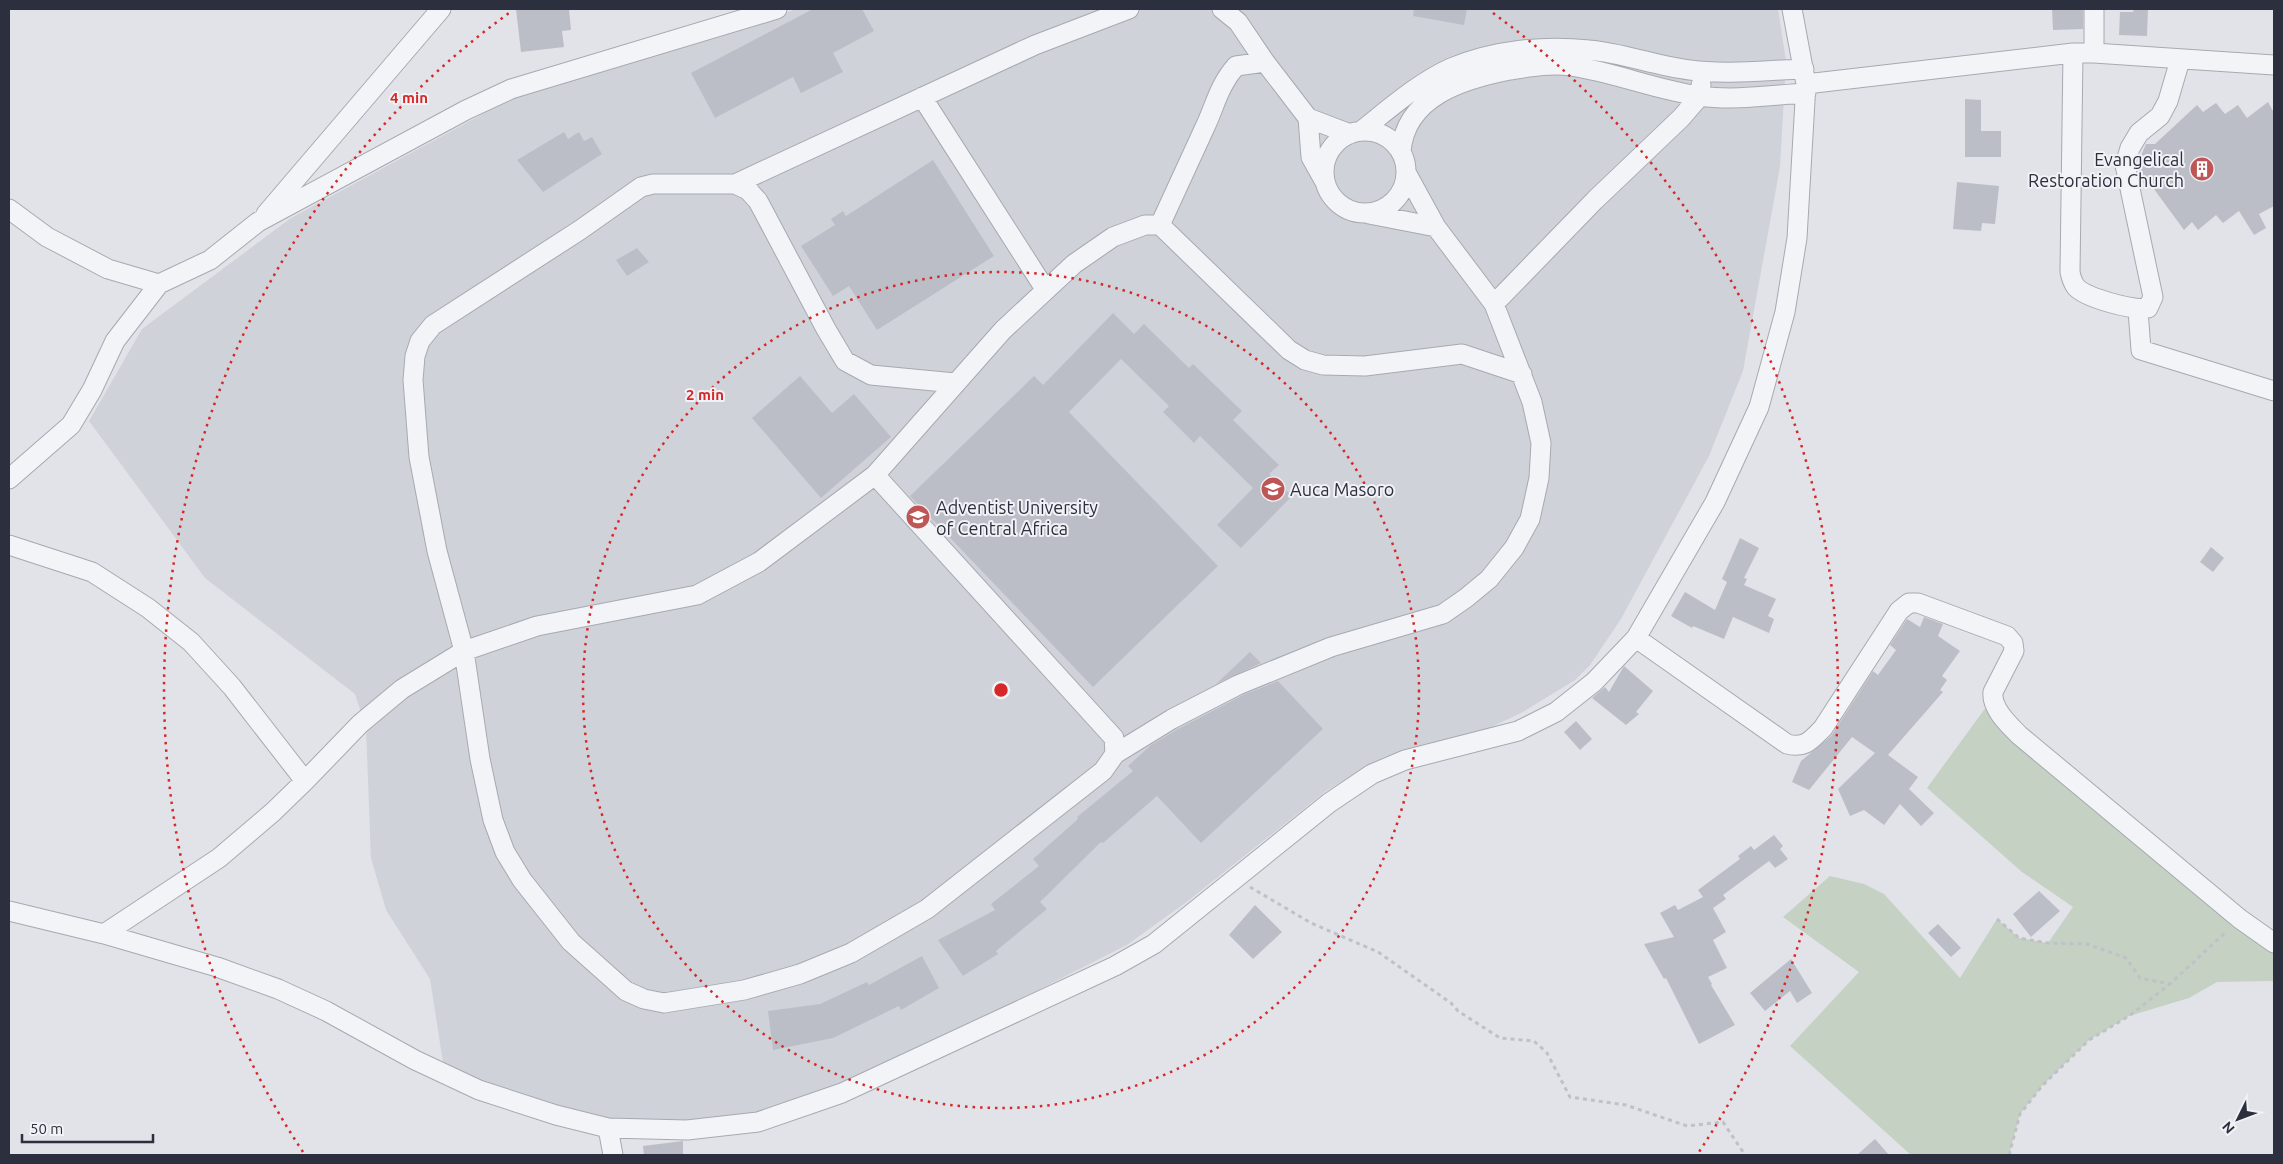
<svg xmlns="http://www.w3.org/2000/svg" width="2283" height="1164" viewBox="0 0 2283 1164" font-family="Ubuntu,sans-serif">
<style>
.built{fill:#d0d2da}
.grass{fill:#c5d1c3}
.building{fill:#bcbec7}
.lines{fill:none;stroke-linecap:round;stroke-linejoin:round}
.minor-casing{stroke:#a7a9b2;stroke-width:21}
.path{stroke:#bfc1c7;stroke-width:3;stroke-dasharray:4 4;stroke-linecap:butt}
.minor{stroke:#f3f4f7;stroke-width:19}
.ring{fill:none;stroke:#d62828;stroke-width:2.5;stroke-dasharray:2.5 5}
.labels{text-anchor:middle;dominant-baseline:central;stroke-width:4;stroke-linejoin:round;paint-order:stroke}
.poi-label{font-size:18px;fill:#2b2f3e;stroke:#f1f2f6;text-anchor:start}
.centre{fill:#d62828;stroke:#f1f2f6;stroke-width:2.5}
.ring-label{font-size:15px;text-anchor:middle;font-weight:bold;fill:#d62828;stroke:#f1f2f6;stroke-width:4;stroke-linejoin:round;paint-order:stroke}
</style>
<rect width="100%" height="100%" fill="#e1e3e8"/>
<!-- built -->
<path class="built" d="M796 9H1778L1786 61 1780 167 1743 371 1709 456 1621 619 1590 665 1575 680 1521 713 1481 732 1384 757 1326 791 1188 901 1127 945 862 1079 714 1127 606 1121 445 1075 430 979 386 910 371 858 366 728 355 694 205 578 89 421 142 329 291 218 525 91 725 35Z"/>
<!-- grass -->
<path class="grass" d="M1992 699 2004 719 2274 943V981L2217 982 2189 998 2129 1016 2089 1040 2042 1086 2020 1114 2009 1155H1911L1790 1046 1859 972 1783 917 1830 876 1864 884 1884 894 1960 978 1997 919 2019 938 2048 943 2073 907 2022 872 1927 788Z"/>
<!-- building -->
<path class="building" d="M516 9H569L571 30 562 31 564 47 521 52Z
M813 9H862L874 31 833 53 843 72 801 93 793 77 715 118 691 73Z
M1414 9H1467L1464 25 1413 16Z
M2052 9H2083V29L2053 30Z
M2134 9H2148L2147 36 2119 35 2120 12H2133Z
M1965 99 1981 100V131H2001V157H1965Z
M2268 102 2274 113V206L2259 214 2266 228 2254 235 2239 211 2223 223 2216 215 2198 230 2192 222 2184 230 2151 185 2140 182 2137 165 2146 144H2155L2197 105 2203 112 2216 103 2225 114 2238 105 2247 118Z
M564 132 568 139 579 132 584 141 592 137 602 154 543 192 517 160Z
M933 160 994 256 877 330 849 286 833 296 801 246 835 225 831 219 843 211 846 216Z
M1957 182 1999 186 1995 224 1982 223 1981 231 1953 229Z
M637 248 649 262 627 276 616 260Z
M1113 313 1134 334 1144 324 1189 368 1193 364 1242 411 1233 420 1279 465 1269 474 1292 496 1241 548 1217 525 1253 488 1200 436 1194 443 1163 412 1169 406 1121 359 1069 412 1218 566 1093 687 910 496 1034 376 1043 385Z
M800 376 832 413 854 394 891 437 821 498 752 418Z
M1740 538 1759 548 1744 578 1747 579 1744 585 1776 599 1768 616 1774 619 1769 633 1733 617 1724 639 1693 626 1692 628 1671 616 1685 592 1715 610 1727 582 1722 579Z
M2211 547 2224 558 2213 572 2200 562Z
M1924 617 1943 624 1938 636 1960 651 1942 676 1947 680 1940 690 1943 692 1888 755 1918 777 1909 789 1934 813 1921 826 1900 804 1884 825 1864 810 1850 816 1838 789 1875 753 1852 737 1809 790 1792 782 1801 761 1831 736 1873 671 1878 675 1896 650 1890 645 1907 619 1920 627Z
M1250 652 1261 663 1216 684Z
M1624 666 1653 691 1636 712 1639 714 1626 725 1592 698 1605 687 1609 692Z
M1278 681 1323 729 1201 843 1157 796 1103 843 1101 842 1040 902 1047 909 996 951 998 954 963 976 938 940 995 910 991 904 1039 866 1033 859 1078 819 1077 817 1133 771 1128 766 1151 745 1178 729 1243 695Z
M1576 721 1592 739 1580 750 1564 732Z
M1774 835 1783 846 1780 849 1788 859 1775 868 1769 861 1723 895 1726 899 1713 908 1726 932 1713 940 1727 968 1708 977 1712 984 1711 985 1735 1025 1699 1044 1666 978 1664 979 1644 944 1674 937 1660 913 1675 905 1678 910 1703 897 1698 890 1740 859 1738 856 1751 846 1754 850Z
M2039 891 2060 911 2031 937 2013 914Z
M1255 905 1282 932 1253 959 1229 935Z
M1938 924 1961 948 1951 957 1928 933Z
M922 956 939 988 901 1010 899 1006 833 1038 773 1050 768 1011 820 1004 867 982 869 985Z
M1791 959 1812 993 1797 1003 1790 991 1765 1011 1750 993Z
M1875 1139 1889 1155H1857Z
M683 1141V1155H644L643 1146Z"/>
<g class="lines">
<defs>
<path id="minor" d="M1222 9 1238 22 1265 62
M2094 9V53
M2073 53 2070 272C2071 277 2073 283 2076 287 2086 298 2134 311 2148 308L2153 297 2125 165 2130 148 2139 133 2160 116 2168 101 2180 60
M1806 84 2073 53H2094L2274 65
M922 97 1045 289
M1308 118 1311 157 1325 182
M1324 172a41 41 0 1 1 82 0a41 41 0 1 1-82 0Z
M1361 131C1389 109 1418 83 1451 68 1493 50 1544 45 1589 50 1623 53 1656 66 1690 70 1726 75 1767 70 1804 69
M1401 152C1405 96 1464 79 1510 70 1529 67 1551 63 1571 66 1614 72 1656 90 1700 96 1735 101 1772 95 1806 93
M735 184 1035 45 1129 9
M9 209 47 237 108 269 159 284
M266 214 441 9
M1369 214 1436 227
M1160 225C1175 193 1190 160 1205 127 1215 106 1219 85 1236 66L1265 62 1308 118 1350 134
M1494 304 1595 200 1681 118 1700 96 1701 85
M2138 310 2141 350 2274 391
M875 475 1114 738 1115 754 1103 771 927 909 851 953 800 974 744 990 664 1003 644 999 626 991 571 942 522 880 505 852 493 820 480 759 464 651 437 551 419 457 413 380 415 356 420 341 433 325 580 230 641 187 653 184H735L748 190 758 201 826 329 845 361 871 375 955 383
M9 479 71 425 92 390 115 341 159 284 210 260 258 222 466 110 511 89 777 9
M9 545 92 572 148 608 191 642 232 687 305 781 273 812 219 858 104 934
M1636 638 1787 744C1805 749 1811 740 1823 728L1899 611 1909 603H1918L2007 636 2013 643 2014 651 1993 692C1991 708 2008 724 2019 735L2240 919 2274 943
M1115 754 1172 719 1238 685 1331 647 1443 614 1466 598 1489 579 1514 548 1530 519 1539 478 1541 443 1532 402 1494 304 1436 227 1407 174
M305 781 360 724 402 689 464 651 537 626 697 595 759 562 875 475 1003 330 1074 264 1113 237 1145 225H1160L1289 350 1305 360 1323 365 1365 366 1462 354 1522 374
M9 911 104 934 217 967 278 989 326 1011 415 1060 479 1090 556 1115 608 1128 687 1130 758 1122 842 1093 1115 966 1154 944 1329 803 1372 774 1405 760 1518 731 1556 712 1594 682 1636 638 1715 502 1759 407 1785 312 1797 238 1806 84 1792 9
M608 1128 613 1155"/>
</defs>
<!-- minor casing -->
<use href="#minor" class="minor-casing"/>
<!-- path -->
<path class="path" d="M1250 887 1311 923 1378 952 1451 1003 1458 1011 1500 1038 1534 1041 1547 1053 1570 1097 1626 1105 1687 1126 1723 1122 1745 1155
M1997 919 2019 938 2048 943 2087 944 2126 958 2140 978 2170 984 2227 931
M2009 1155 2020 1114 2042 1086 2089 1040 2129 1016 2170 984"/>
<!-- minor -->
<use href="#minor" class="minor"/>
</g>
<!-- distance rings -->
<g class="ring">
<circle cx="1001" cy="690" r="418"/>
<path d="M303 1152A837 837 0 0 1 509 13M1493 13A837 837 0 0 1 1699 1152"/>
</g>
<!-- icons -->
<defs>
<symbol id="building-disc" viewBox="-11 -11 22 22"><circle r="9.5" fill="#be5655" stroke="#f1f2f6"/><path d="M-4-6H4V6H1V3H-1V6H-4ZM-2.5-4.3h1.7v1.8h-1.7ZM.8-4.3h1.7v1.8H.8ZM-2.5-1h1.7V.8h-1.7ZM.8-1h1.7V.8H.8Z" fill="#fff"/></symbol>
<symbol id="school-disc" viewBox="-11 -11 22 22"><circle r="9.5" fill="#be5655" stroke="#f1f2f6"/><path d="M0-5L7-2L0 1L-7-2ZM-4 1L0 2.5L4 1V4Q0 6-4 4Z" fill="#fff"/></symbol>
<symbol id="university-disc" viewBox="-11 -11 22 22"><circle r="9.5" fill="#be5655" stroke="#f1f2f6"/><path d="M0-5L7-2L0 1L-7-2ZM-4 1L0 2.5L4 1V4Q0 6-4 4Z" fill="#fff"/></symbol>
</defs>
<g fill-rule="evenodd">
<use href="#building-disc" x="2188" y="155" width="28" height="28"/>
<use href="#school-disc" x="1259" y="475" width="28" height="28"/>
<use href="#university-disc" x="904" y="503" width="28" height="28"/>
</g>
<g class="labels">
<!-- poi labels -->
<g class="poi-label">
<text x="2184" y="159" text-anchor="end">Evangelical<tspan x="2184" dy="21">Restoration Church</tspan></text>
<text x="1290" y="489">Auca Masoro</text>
<text x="936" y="507">Adventist University<tspan x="936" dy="21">of Central Africa</tspan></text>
</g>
</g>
<circle cx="1001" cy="690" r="8" class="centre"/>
<g class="ring-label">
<text x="409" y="103">4 min</text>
<text x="705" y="400">2 min</text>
</g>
<!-- border -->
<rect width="2283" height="1164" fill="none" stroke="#2b2f3e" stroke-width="20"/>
<!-- north arrow -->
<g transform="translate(2238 1119) rotate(228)" stroke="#f1f2f6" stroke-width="4" paint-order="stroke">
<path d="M0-4L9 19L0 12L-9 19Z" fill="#2b2f3e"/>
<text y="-8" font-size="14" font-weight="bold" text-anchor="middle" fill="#2b2f3e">N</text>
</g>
<!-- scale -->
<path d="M22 1134v8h131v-8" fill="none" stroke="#2b2f3e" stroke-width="2.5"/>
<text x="30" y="1134" font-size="15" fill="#2b2f3e" stroke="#f1f2f6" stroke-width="4" paint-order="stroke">50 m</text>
</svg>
